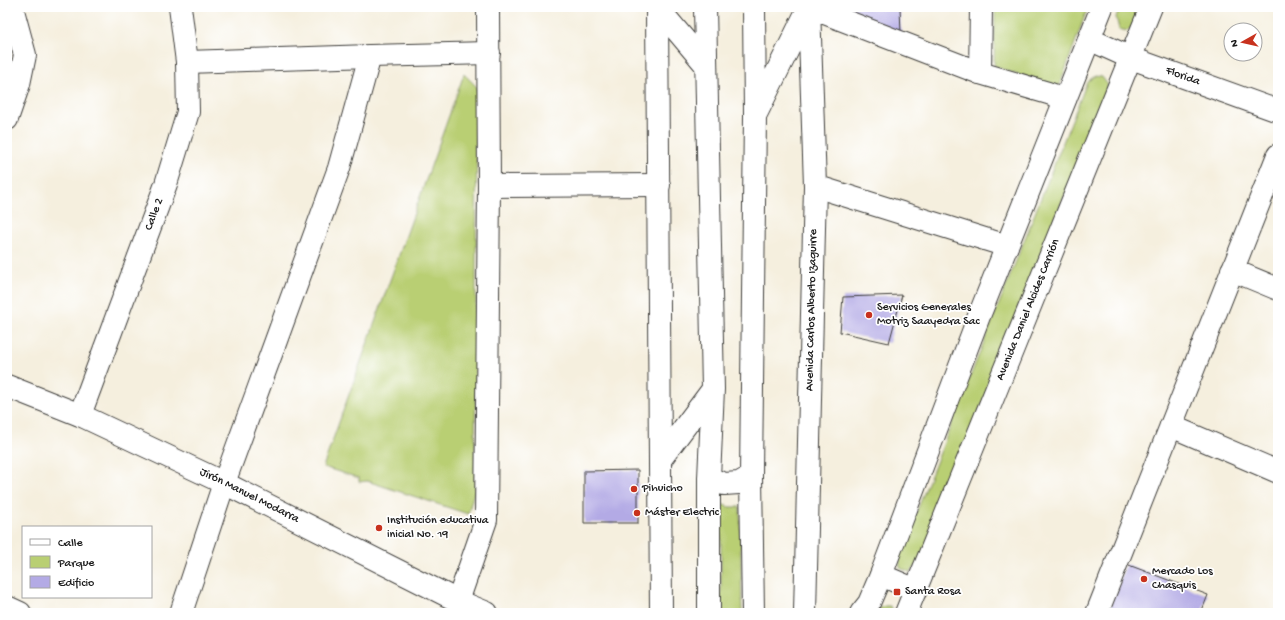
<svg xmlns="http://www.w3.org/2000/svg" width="1285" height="620" viewBox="0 0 1285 620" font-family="'Gochi Hand',sans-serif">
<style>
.green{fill:#b9cf73;stroke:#6a7648}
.building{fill:#b3aae5}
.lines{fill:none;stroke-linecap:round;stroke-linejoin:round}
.minor-casing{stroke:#3d3c39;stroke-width:24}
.major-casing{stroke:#3d3c39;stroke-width:24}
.minor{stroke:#fff;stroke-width:22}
.major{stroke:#fff;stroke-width:22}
.poi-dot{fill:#c8321e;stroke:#fff;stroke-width:1.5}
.labels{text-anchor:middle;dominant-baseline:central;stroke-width:3.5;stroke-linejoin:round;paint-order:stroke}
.street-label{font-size:12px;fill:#1c1c1c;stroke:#fff}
.poi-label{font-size:12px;fill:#1c1c1c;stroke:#fff;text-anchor:start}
</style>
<rect width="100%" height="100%" fill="#fff"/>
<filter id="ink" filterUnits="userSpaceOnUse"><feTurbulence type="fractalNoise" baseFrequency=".025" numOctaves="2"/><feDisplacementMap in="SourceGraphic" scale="8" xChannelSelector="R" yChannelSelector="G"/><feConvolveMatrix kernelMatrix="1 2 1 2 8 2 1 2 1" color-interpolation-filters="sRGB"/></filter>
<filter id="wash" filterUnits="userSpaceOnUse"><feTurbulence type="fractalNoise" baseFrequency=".012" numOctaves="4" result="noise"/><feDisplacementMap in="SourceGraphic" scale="16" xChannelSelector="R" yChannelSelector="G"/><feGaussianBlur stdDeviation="0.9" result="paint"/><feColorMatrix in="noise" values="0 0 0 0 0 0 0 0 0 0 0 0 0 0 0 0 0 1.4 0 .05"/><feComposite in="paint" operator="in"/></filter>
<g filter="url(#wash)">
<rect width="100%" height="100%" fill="#f5efde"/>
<!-- green -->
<path class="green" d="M995 7H1088L1058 90 994 66Z
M1120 7H1141L1134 25 1127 31 1119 29 1116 17Z
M464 74 477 87 475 489 468 514 367 481 359 482V478L323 467Z
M1095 76 1102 77 1108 85 919 564 910 572 900 568 899 556 1087 82Z
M721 504 729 507H740L742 613H721Z
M885 606H890L896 613H875L879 608Z"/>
<g id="blocks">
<!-- building -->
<path class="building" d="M836 7H900L901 35Z
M902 295 889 343 840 332 843 297Z
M638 470V523H584V471Z
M1126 564 1208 595 1201 613H1108Z"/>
</g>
</g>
<g filter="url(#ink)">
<use href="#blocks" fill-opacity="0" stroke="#3d3c39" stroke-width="1"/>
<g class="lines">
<defs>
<g id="minor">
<path d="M657 7 661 613"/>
<path d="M809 7 980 73 1048 93 1065 99"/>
<path id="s1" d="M1089 39 1131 58 1278 111"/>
<path d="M187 62 370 56 489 53"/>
<path d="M980 73 981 7"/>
<path d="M7 119 19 84 25 55 12 7"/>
<path d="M489 186 659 185"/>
<path d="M815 186 1007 246"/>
<path d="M1232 270 1278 289"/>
<path id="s2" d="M7 386 80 415 224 483 458 601 487 613"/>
<path id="s3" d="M80 415 166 184 188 112 187 62 180 7"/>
<path d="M1171 426 1278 472"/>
<path d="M881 575 916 590"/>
<path d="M458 601 486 520 489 186 488 7"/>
<path d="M7 607 20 613"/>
<path d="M181 613 224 483 339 168 370 56"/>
<path id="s4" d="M805 613 815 186 809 7"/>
<path d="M861 613 869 603 881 575 979 316 1102 7"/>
<path id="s5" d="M906 613 1151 7"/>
<path d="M1097 613 1278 155"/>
</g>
<path id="major" d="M657 7 705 64
M705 7 713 389 709 478V613
M757 112 809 7
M660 460 713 389
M709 478 724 484 739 483 751 476
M753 613 751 476 755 115 754 7"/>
</defs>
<!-- minor casing -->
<use href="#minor" class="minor-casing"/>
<!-- major casing -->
<use href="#major" class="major-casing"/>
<!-- minor -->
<use href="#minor" class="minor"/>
<!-- major -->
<use href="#major" class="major"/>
</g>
</g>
<!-- markers -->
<g class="poi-dot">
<circle cx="869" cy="315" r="4"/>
<circle cx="634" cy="489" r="4"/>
<circle cx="637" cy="513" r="4"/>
<circle cx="379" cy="528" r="4"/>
<circle cx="1144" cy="579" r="4"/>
<rect x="893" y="588" width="8" height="8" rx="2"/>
</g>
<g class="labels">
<!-- street labels -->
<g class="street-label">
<text stroke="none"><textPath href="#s1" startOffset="101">Florida</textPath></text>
<text stroke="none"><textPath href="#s3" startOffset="214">Calle 2</textPath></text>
<text stroke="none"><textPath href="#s4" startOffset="303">Avenida Carlos Alberto Izaguirre</textPath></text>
<text stroke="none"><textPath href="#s5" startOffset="327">Avenida Daniel Alcides Carrión</textPath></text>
<text stroke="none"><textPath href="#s2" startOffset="266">Jirón Manuel Modarra</textPath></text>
</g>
<!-- poi labels -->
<g class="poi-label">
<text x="877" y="308">Servicios Generales<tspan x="877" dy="14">Motriz Saayedra Sac</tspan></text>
<text x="642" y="489">Pihuicho</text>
<text x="645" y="513">Máster Electric</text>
<text x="387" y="521">Institución educativa<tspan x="387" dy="14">inicial No. 19</tspan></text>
<text x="1152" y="572">Mercado Los<tspan x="1152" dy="14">Chasquis</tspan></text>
<text x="905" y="592">Santa Rosa</text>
</g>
</g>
<!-- margin -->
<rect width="1285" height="620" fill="none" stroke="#fff" stroke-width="24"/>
<!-- legend -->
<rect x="22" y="526" width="130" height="72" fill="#ffffff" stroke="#a4a4a4"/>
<rect x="30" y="539" width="20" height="6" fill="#ffffff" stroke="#a4a4a4"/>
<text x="58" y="546" font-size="12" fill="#1c1c1c">Calle</text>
<rect x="30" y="556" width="20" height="12" fill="#b9cf73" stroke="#a4a4a4"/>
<text x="58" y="566" font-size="12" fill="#1c1c1c">Parque</text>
<rect x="30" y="576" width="20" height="12" fill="#b3aae5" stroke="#a4a4a4"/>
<text x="58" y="586" font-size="12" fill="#1c1c1c">Edificio</text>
<!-- north arrow -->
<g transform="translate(1243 42) rotate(262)"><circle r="19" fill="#ffffff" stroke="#a4a4a4"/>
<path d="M0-3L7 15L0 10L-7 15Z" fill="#c8321e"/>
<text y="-6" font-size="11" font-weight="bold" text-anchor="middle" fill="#1c1c1c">N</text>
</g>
</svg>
